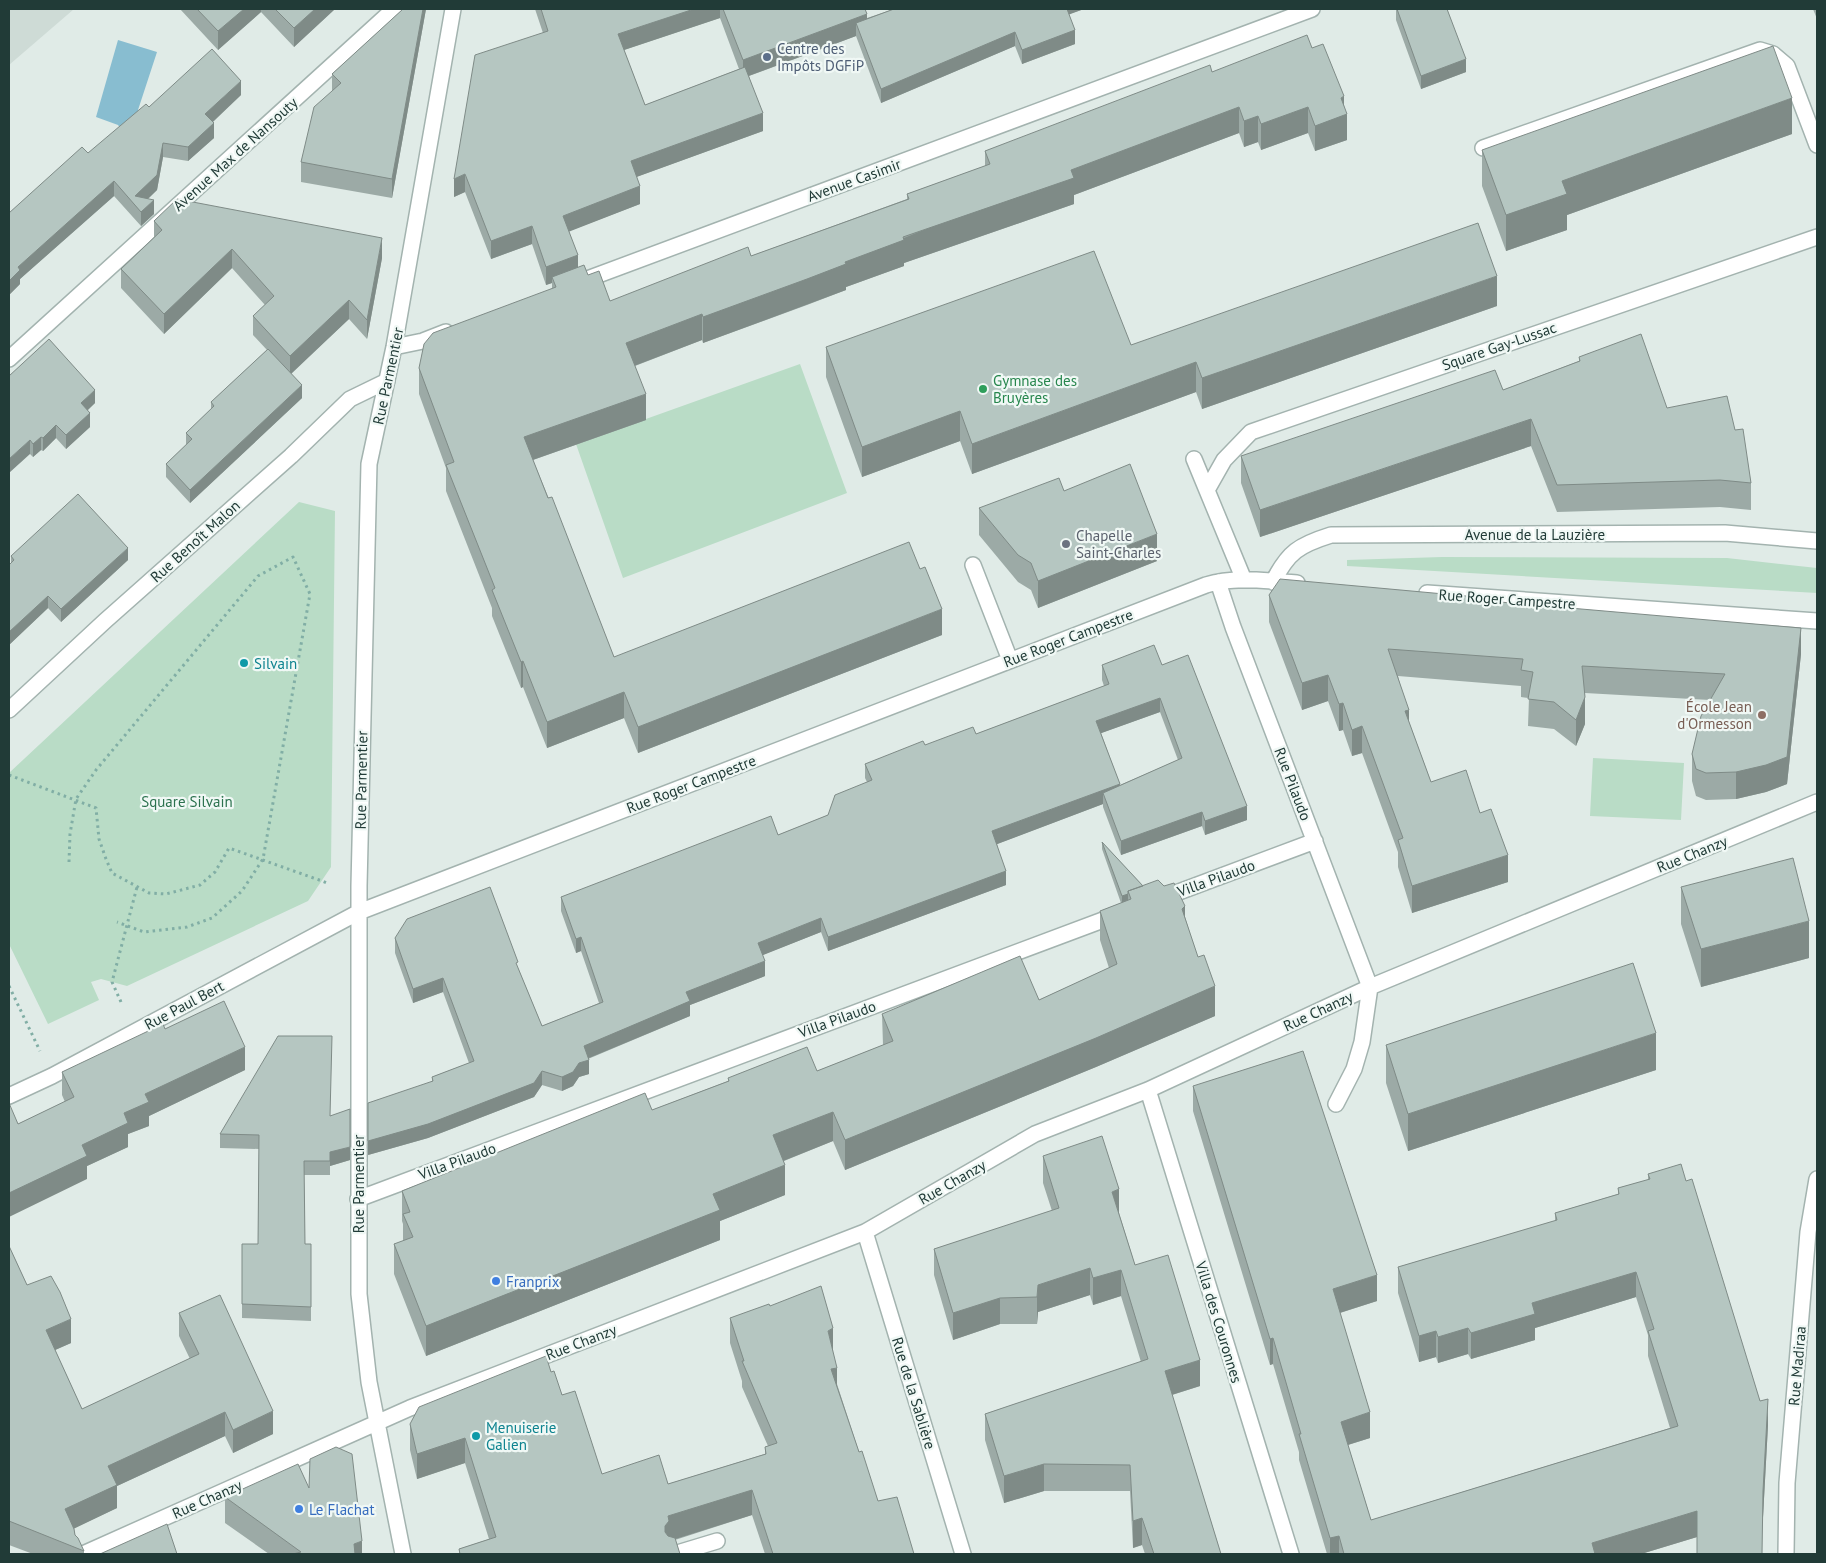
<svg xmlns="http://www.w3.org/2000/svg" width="1826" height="1563" viewBox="0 0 1826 1563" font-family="'PT Sans',sans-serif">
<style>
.built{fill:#cedbd6}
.green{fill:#b9dcc6}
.water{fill:#88bdd0}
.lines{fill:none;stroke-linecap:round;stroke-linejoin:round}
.minor-casing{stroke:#a3b3af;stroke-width:18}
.path{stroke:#81aea5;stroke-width:3;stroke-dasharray:2.5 4;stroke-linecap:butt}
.minor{stroke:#fff;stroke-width:15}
.wall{fill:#9caaa6;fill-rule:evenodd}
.shaded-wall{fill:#7f8b87}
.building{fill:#b5c6c1;stroke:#7f8b87}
.service-dot{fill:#5c6f8a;stroke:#f0f8f5;stroke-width:2}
.leisure-dot{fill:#2e9e5b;stroke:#f0f8f5;stroke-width:2}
.worship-dot{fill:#6b7280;stroke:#f0f8f5;stroke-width:2}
.culture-dot{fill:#0f9aa8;stroke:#f0f8f5;stroke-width:2}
.education-dot{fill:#8d6e63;stroke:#f0f8f5;stroke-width:2}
.shop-dot{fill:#3f7fe0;stroke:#f0f8f5;stroke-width:2}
.labels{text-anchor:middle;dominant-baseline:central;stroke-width:4.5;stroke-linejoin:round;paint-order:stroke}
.service-label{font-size:15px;fill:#4e5e75;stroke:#f0f8f5;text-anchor:start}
.street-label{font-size:15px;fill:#213b37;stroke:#f0f8f5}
.leisure-label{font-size:15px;fill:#27864d;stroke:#f0f8f5;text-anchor:start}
.worship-label{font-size:15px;fill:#5b616d;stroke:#f0f8f5;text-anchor:start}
.culture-label{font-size:15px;fill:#0d838f;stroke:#f0f8f5;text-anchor:start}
.education-label{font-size:15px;fill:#785e54;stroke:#f0f8f5;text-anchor:end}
.park-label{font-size:15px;fill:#2b724e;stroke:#f0f8f5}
.shop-label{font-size:15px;fill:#366cbe;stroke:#f0f8f5;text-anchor:start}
</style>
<rect width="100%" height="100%" fill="#e0ebe7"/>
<!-- built -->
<path class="built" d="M9 9H74L9 65Z"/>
<!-- green -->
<path class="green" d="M800 364 847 493 623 578 576 444Z
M299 502 335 511 331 867 308 901 127 986 101 979 91 982 99 1000 48 1024 9 944V773Z
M1442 557 1727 558 1817 568V593L1347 566V560Z
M1593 758 1684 763 1681 820 1590 816Z"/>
<!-- water -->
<path class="water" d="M118 40 157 52 138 110 142 122 126 136 118 125 96 117Z"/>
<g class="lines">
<defs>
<path id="minor" d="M1483 148 1760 50 1773 54 1787 66 1817 145
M582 281 1312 9
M394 347 423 341 446 332
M9 359 394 9
M1194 459 1244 580
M1207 490 1224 460 1251 432 1817 237
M973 565 1010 660
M1218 582 1233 627 1370 987 1362 1042 1354 1069 1336 1104
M1273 582C1288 552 1299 545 1331 535L1725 533 1817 541
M1427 593 1817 621
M9 710 105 621 291 456 350 399 387 381
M1160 899 1315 841
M1148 1090 1291 1554
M9 1096 52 1076 359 912 1206 585C1235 576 1267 581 1297 583
M358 1199 1119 914
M865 1232 963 1554
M83 1554 410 1408 865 1232 1035 1134 1148 1090 1370 987 1817 802
M403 1554 369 1382 359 1294V886L369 464 394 347 453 9
M674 1554 717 1541
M1786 1554 1787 1483 1808 1232 1817 1179"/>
</defs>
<!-- minor casing -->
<use href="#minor" class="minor-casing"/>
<!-- path -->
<path class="path" d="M9 775 96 808 99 839 106 859 112 873 149 893 166 894 200 885 215 872 229 848 322 881 329 884
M69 862 70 834 76 799 96 770 258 576 293 557 310 594 263 859 242 891 212 918 187 927 144 932 117 922
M9 986 40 1051
M121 1002 112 982 137 887"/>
<!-- minor -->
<use href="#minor" class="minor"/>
</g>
<!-- wall -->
<path class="wall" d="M180 9H335L294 47 261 12 218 50Z
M403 9H426L392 198 301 182V162L332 91V74Z
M535 9H865L867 18 894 9H1084L1069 14 1075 44 1022 64 1015 46 881 103 856 36 749 76 763 131 636 177 640 204 569 231 578 267 588 275 610 301 751 256 907 199V194L985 166V151L1212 72 1312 48 1344 105 1347 140 1315 151 1308 133 1261 150 1258 142 1244 147 1239 133 1074 195V204L904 263V266L846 287V290L807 305 703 343 702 340 635 366 646 420 533 460 614 657 942 635 638 753 624 718 547 748 523 687 521 688 492 616V608L446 491V468L419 394V368L552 288V283L546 285 532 244 491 259 465 192 454 197 543 33ZM720 18 739 69 645 105 624 50Z
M1396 9H1447L1466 72 1421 89 1396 20Z
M1813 9H1817V19Z
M241 95 213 122 214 138 188 161 163 157 157 190 148 199 154 214 141 226 114 196 20 279V284L9 295V213L149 107Z
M1792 134 1567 215V230L1506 251 1482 186V150Z
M154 221 382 258 367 339 349 319 291 373 302 398 190 503 166 477V464L186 445V433L211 409V402L267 350 253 335V316L265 305 232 268 164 334 121 288V269L154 237Z
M1497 306 1202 409 1196 392 972 474 960 441 862 477 826 377V347L1131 345Z
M1579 357 1667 408 1735 430 1751 483V510L1720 507 1557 512 1531 446 1260 537 1241 483V456L1503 390 1579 361Z
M9 376 95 403 88 410 90 427 66 449 56 438 43 451 41 450 33 457 30 454Z
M1064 491 1157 561 1038 608 1031 590 1018 582 979 535V508Z
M11 556 128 560 61 622 48 608 9 645V565L11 563Z
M1269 595 1477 600 1801 654 1787 784 1766 792 1736 799 1706 800 1696 796 1692 781V754L1710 700 1585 693V724L1576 746 1554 729 1528 726 1529 698 1521 697V686L1398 676 1409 722 1431 782 1480 813 1508 882 1412 913 1398 867V852L1362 753 1352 756 1343 730 1339 731 1328 701 1302 710 1269 622Z
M1102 665H1162L1247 820 1205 835 1202 826 1121 855 1103 807V804L997 844 1006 885 828 951 821 932 762 955 765 976 690 1005V1016L588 1059 589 1074 579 1077 573 1086 562 1091 542 1085 534 1097 428 1138 368 1155 432 1081V1077L469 1063 443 992 413 1003 395 953V938L518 968 542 1026 599 1003 581 951 576 953 561 911V897L778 835 828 815 867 782 865 778V764L925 745 976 734 1104 686 1102 680ZM1160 712 1178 760 1120 785 1101 733Z
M1102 842 1143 886 1185 917 1215 1016 1096 1067 845 1170 833 1141 784 1161 785 1195 720 1221V1240L426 1356 394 1274V1244L403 1241V1224L402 1221V1191L652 1110 728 1081V1078L817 1071 883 1045 882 1014 1039 1000 1109 968 1100 940V911L1121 903 1102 849Z
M1681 887 1809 958 1701 987 1681 924Z
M165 1029 245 1070 149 1116V1126L128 1134V1147L87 1166V1179L18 1124 65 1102 62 1095V1072Z
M1386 1045 1656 1070 1408 1151 1386 1083Z
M1193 1086 1377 1301 1340 1313 1370 1438 1348 1445 1371 1520 1670 1428 1648 1356V1335L1636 1297 1535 1328V1340L1471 1359 1468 1354 1438 1363 1436 1357 1419 1362 1398 1293V1267L1555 1221V1213L1618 1194V1188L1648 1180V1174L1686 1181 1760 1401 1768 1425 1763 1517 1641 1554H1327L1299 1460V1452L1273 1364 1270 1365 1193 1111Z
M331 1116 350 1160 330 1166V1175H304L305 1244H311V1321L242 1318V1244H258L259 1149 220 1148V1134Z
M1043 1156 1119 1213 1135 1265 1200 1386 1172 1395 1221 1554H1145L1142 1545 1133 1548 1130 1491H1044L1004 1503 985 1440V1414L1141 1362 1121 1296 1093 1305 1090 1295 1038 1312 1037 1324H1000L953 1340 934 1275V1249L1052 1211 1043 1183Z
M9 1246 27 1285 71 1343 55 1350 82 1409 190 1359 179 1336V1313L273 1434 233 1453 225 1436 117 1486V1508L74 1528 75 1535 84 1551V1554H33L9 1545Z
M770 1306 833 1353 837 1384 859 1452 878 1501 914 1554H765L752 1515 675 1540 680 1554H459V1549L489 1539 465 1463 417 1479 410 1450V1424L551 1372 602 1474 668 1484 765 1454V1447L768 1446 742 1387V1381L730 1343V1318Z
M309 1488 362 1554H269L225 1523V1497Z"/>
<!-- shaded-wall -->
<path class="shaded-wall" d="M244 9H261V12L218 50V31Z
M315 9H335L294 47V28Z
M423 9H426L392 198V179Z
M694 9H720V18L618 52V34Z
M1065 9H1084L1065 16Z
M867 14V32L856 23V36L743 78V60Z
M1075 30V44L1022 64V50Z
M1015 32V46L881 103V89Z
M1466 59V72L1421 89V76Z
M241 81V95L205 129V114Z
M1344 96V115L1347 114V140L1315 151V126L1341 98Z
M1792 98V134L1567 215V230L1506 251V215L1562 181Z
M1239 107V133L1074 195V204L904 263V266L846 287V290L703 343V317L845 262 1071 170Z
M1308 107V133L1261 150V124Z
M763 113V131L631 179V161Z
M1258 116V142L1244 147V121Z
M214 123V138L188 161V147Z
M163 143V157L157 190 138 208 135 196Z
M465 174V192L454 197V179Z
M114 181V196L20 279V284L9 295V281L18 267Z
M640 186V204L563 234V216Z
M154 200V214L141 226V212Z
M532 226V244L491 259V241Z
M382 238V258L367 339V320Z
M232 249V268L164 334V314Z
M578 255V273L552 277V283L546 285V267Z
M1497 276V306L1202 409V378Z
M349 300V319L290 375V356Z
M702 314V340L626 369V343Z
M1196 362V392L972 474V444Z
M302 385V398L190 503V490Z
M95 390V403L81 416V403Z
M646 394V420L524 463V437Z
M960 411V441L862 477V447Z
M90 413V427L66 449V435Z
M1531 419V446L1260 537V510Z
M56 425V438L43 451V438Z
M41 437V450L33 457V444Z
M30 440V454L9 473V459Z
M1157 534V561L1038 608V581Z
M128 548V560L61 622V609Z
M48 596V608L9 645V632Z
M942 609V635L638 753V727Z
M1801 628V654L1787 784 1766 792 1736 799V772Z
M523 661V687L521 688V662Z
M1328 675V701L1302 710V683Z
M624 692V718L547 748V722Z
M1585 697V724L1576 746V720Z
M1160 698V712L1096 735V721Z
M1343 703V730L1339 731V704Z
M1409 710V736L1405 711Z
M1362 726V753L1352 756V730Z
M1120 784V798L1103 793V804L992 846V831Z
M1247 806V820L1205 835V821Z
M1202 812V826L1121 855V841Z
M1508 855V882L1412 913V886Z
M1006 871V885L828 951V937Z
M1128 894V901L1122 903V896Z
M1185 906V935L1182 909Z
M821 918V932L758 957V943Z
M1809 921V958L1701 987V949Z
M581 937V951L576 953V939Z
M765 961V976L690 1005V1016L584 1060V1046L686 992Z
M443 978V992L413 1003V989Z
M1215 986V1016L1096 1067 845 1170V1140Z
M1656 1033V1070L1408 1151V1114Z
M245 1047V1070L149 1116V1126L128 1134V1147L87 1166V1179L9 1217V1193L82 1145 124 1113 145 1094Z
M589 1060V1074L579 1077 573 1086 562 1091V1077L579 1063Z
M542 1071V1085L534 1097 428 1138 368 1155V1141Z
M833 1112V1141L773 1165V1135Z
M350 1147V1160L330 1166V1152Z
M785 1165V1195L720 1221V1240L426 1356V1326L713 1194Z
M1119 1189V1216L1112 1192Z
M1090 1268V1295L1038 1312 1037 1324V1297L1038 1285Z
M1121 1270V1296L1093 1305V1278Z
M1636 1272V1297L1535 1328V1340L1471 1359V1333L1532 1303Z
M1377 1275V1301L1333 1315V1289Z
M1000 1298V1324L953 1340V1313Z
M71 1319V1343L46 1354V1330Z
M833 1328V1354L828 1331Z
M1468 1328V1354L1438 1363V1337Z
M1436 1331V1357L1419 1362V1336Z
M1273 1338V1364L1270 1365V1339Z
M1200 1360V1386L1165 1397V1371Z
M837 1368V1393L831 1369Z
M1768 1399V1425L1763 1517V1491Z
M273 1411V1434L233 1453V1430Z
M225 1412V1436L117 1486V1508L65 1533V1509L108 1466Z
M1370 1412V1438L1341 1447V1422Z
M465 1438V1463L417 1479V1454Z
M1044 1464V1491L1004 1503V1476Z
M752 1490V1515L669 1541 665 1551V1526L668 1516Z
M1697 1511V1537L1641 1554H1592V1543Z
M1142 1518V1545L1133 1548V1521Z
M1339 1536V1554H1330V1538Z
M362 1541V1554H354V1544Z"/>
<!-- building -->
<path class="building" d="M197 9H244L218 31Z
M275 9H315L294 28Z
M403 9H423L392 179 301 162 314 107 341 83 332 74Z
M541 9H694L618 34 645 105 745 67 763 113 631 161 640 186 563 216 578 255 546 267 532 226 491 241 465 174 454 179 475 55 548 31Z
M723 9H865L867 14 743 60Z
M894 9H1067L1075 30 1022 50 1015 32 881 89 856 23Z
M1397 9H1447L1466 59 1421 76Z
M1307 35 1312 48 1323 44 1344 96 1341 98 1347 114 1315 126 1308 107 1261 124 1258 116 1244 121 1239 107 1071 170 1074 178 903 237 904 240 845 262 846 264 807 279 703 317 702 314 626 343 646 394 524 437 548 498 552 497 614 657 909 542 920 569 925 567 942 609 638 727 624 692 547 722 523 661 521 662 492 590 495 588 446 465 454 462 419 368 424 344 433 333 556 287 552 277 584 265 588 275 599 271 610 301 748 247 751 256 909 199 907 194 990 164 985 151 1210 65 1212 72Z
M1773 46 1792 98 1562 181 1567 194 1506 215 1482 150Z
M212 49 241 81 205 114 214 123 188 147 163 143 157 175 135 196 154 200 141 212 114 181 18 267 20 270 9 281V213L82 147 88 153 146 104 149 107Z
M177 199 382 238 367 320 349 300 290 356 253 316 274 296 232 249 164 314 121 269 162 230 154 221Z
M1478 223 1497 276 1202 378 1196 362 972 444 960 411 862 447 826 347 1094 251 1131 345Z
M1641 334 1667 408 1727 396 1735 430 1743 429 1751 483 1720 480 1557 485 1531 419 1260 510 1241 456 1495 370 1503 390 1580 361 1579 357Z
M49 339 95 390 81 403 90 413 66 435 56 425 43 438 41 437 33 444 30 440 9 459V376Z
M268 349 302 385 190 490 166 464 192 439 186 433 214 406 211 402Z
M1130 464 1157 534 1038 581 1031 563 1018 555 979 508 1059 478 1064 491Z
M78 494 128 548 61 609 48 596 9 632V565L14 560 11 556Z
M1280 579 1477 597V600L1801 628 1787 757 1766 765 1736 772 1706 773 1696 769 1692 754 1701 716 1725 674 1582 666 1585 697 1576 720 1554 702 1528 699 1533 672 1521 670 1523 659 1388 649 1409 710 1405 711 1431 782 1466 770 1480 813 1491 809 1508 855 1412 886 1398 840 1403 838 1362 726 1352 730 1343 703 1339 704 1328 675 1302 683 1269 595Z
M1154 645 1162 665 1188 655 1247 806 1205 821 1202 812 1121 841 1103 793 1182 758 1160 698 1096 721 1120 784 992 831 1006 871 828 937 821 918 758 943 765 961 686 992 690 1001 584 1046 589 1060 579 1063 573 1072 562 1077 542 1071 534 1083 428 1124 368 1141V1103L433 1081 432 1077 474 1061 443 978 413 989 395 938 407 919 490 887 518 962 516 963 542 1026 603 1002 581 937 576 939 561 897 771 816 778 835 828 815 835 795 872 780 865 764 923 741 925 745 973 727 976 734 1109 684 1102 665Z
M1102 842 1143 886 1128 891V894L1122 896Z
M1793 858 1809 921 1701 949 1681 887Z
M1158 880 1164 886 1174 883 1185 906 1182 909 1198 957 1204 955 1215 986 1096 1038 845 1140 833 1112 773 1135 785 1165 713 1194 720 1210 426 1326 394 1244 413 1237 403 1214 410 1212 402 1191 645 1093 652 1110 729 1081 728 1078 807 1047 817 1071 893 1041 882 1014 1020 956 1039 1000 1117 964 1100 911 1131 899 1128 891Z
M1633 963 1656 1033 1408 1114 1386 1045Z
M224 1001 245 1047 145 1094 149 1102 124 1113 128 1123 82 1145 87 1156 9 1193V1103L18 1124 74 1097 62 1072 163 1024 165 1029Z
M278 1036H332L330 1116 350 1109V1147L330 1152V1161H304L305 1244H311V1307L242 1304V1244H258L259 1135 220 1134Z
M1303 1051 1377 1275 1333 1289 1370 1412 1341 1422 1371 1520 1678 1426 1648 1331 1654 1329 1636 1272 1532 1303 1535 1314 1471 1333 1468 1328 1438 1337 1436 1331 1419 1336 1398 1267 1557 1220 1555 1213 1619 1194 1618 1188 1650 1179 1648 1174 1681 1164 1686 1181 1692 1179 1760 1401 1768 1399 1763 1491 1762 1554H1697V1511L1592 1543 1595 1554H1344L1339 1536 1330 1538 1299 1434H1301L1273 1338 1270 1339 1193 1086Z
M1102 1136 1119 1189 1112 1192 1135 1265 1168 1255 1200 1360 1165 1371 1221 1554H1154L1142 1518 1133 1521 1130 1465 1044 1464 1004 1476 985 1414 1148 1359 1121 1270 1093 1278 1090 1268 1038 1285 1037 1297 1000 1298 953 1313 934 1249 1059 1208 1043 1156Z
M9 1246 27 1285 51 1276 60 1292 71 1319 46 1330 82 1409 199 1354 179 1313 220 1295 273 1411 233 1430 225 1412 108 1466 117 1485 65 1509 74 1529 75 1535 78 1538 84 1551 9 1521Z
M821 1286 833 1328 828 1331 837 1368 831 1369 859 1452 862 1451 878 1501 897 1497 914 1554H773L752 1490 668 1516 669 1521 665 1526V1532L668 1536 675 1538 680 1554H460L459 1549 496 1537 465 1438 417 1454 410 1424 419 1407 546 1356 551 1372 554 1371 562 1395 575 1391 602 1474 659 1455 668 1484 766 1454 765 1447 777 1443 742 1361H744L730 1318 769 1304 770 1306Z
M336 1447 352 1454 362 1541 354 1544 355 1554H293L301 1552 225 1497 298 1464 309 1488 310 1459Z
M167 1524 177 1554H100Z"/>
<!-- markers -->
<circle class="service-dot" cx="767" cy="57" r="5"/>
<circle class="leisure-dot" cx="983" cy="389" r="5"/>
<circle class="worship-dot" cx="1066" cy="544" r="5"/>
<g class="culture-dot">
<circle cx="244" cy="663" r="5"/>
<circle cx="476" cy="1436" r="5"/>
</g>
<circle class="education-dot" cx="1762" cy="715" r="5"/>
<g class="shop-dot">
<circle cx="496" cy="1281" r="5"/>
<circle cx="299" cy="1509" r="5"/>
</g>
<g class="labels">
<!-- service labels -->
<g class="service-label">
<text x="777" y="48">Centre des<tspan x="777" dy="17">Impôts DGFiP</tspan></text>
</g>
<!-- street labels -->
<g class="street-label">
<text transform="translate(235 154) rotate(-42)">Avenue Max de Nansouty</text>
<text transform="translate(854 180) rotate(-20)">Avenue Casimir</text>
<text transform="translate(1499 346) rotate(-19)">Square Gay-Lussac</text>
<text transform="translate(388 376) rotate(-78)">Rue Parmentier</text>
<text x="1535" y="534">Avenue de la Lauzière</text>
<text transform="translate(195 541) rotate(-42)">Rue Benoît Malon</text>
<text transform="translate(1507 599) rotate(4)">Rue Roger Campestre</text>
<text transform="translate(1068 638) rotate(-21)">Rue Roger Campestre</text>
<text transform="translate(361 780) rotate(-89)">Rue Parmentier</text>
<text transform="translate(691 784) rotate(-21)">Rue Roger Campestre</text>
<text transform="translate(1293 784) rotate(69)">Rue Pilaudo</text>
<text transform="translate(1692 854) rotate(-22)">Rue Chanzy</text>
<text transform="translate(1216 878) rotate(-20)">Villa Pilaudo</text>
<text transform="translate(184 1005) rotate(-28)">Rue Paul Bert</text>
<text transform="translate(1318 1011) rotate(-25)">Rue Chanzy</text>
<text transform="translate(837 1019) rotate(-20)">Villa Pilaudo</text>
<text transform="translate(457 1161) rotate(-20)">Villa Pilaudo</text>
<text transform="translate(952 1182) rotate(-30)">Rue Chanzy</text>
<text transform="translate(358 1184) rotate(-90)">Rue Parmentier</text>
<text transform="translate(1219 1322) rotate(73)">Villa des Couronnes</text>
<text transform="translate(581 1342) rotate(-21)">Rue Chanzy</text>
<text transform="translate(1797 1366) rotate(-85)">Rue Madiraa</text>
<text transform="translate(914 1393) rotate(73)">Rue de la Sablière</text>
<text transform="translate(207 1499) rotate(-24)">Rue Chanzy</text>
</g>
<!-- leisure labels -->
<g class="leisure-label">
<text x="993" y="380">Gymnase des<tspan x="993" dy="17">Bruyères</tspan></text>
</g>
<!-- worship labels -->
<g class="worship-label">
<text x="1076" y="535">Chapelle<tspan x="1076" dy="17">Saint-Charles</tspan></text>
</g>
<!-- culture labels -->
<g class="culture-label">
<text x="254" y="663">Silvain</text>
<text x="486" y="1427">Menuiserie<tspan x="486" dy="17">Galien</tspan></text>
</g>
<!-- education labels -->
<g class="education-label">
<text x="1752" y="706">École Jean<tspan x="1752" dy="17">d'Ormesson</tspan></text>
</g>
<!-- park labels -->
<g class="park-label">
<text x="187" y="801">Square Silvain</text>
</g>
<!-- shop labels -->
<g class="shop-label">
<text x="506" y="1281">Franprix</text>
<text x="309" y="1509">Le Flachat</text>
</g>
</g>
<!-- border -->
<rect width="1826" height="1563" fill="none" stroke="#213b37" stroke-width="20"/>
</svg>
